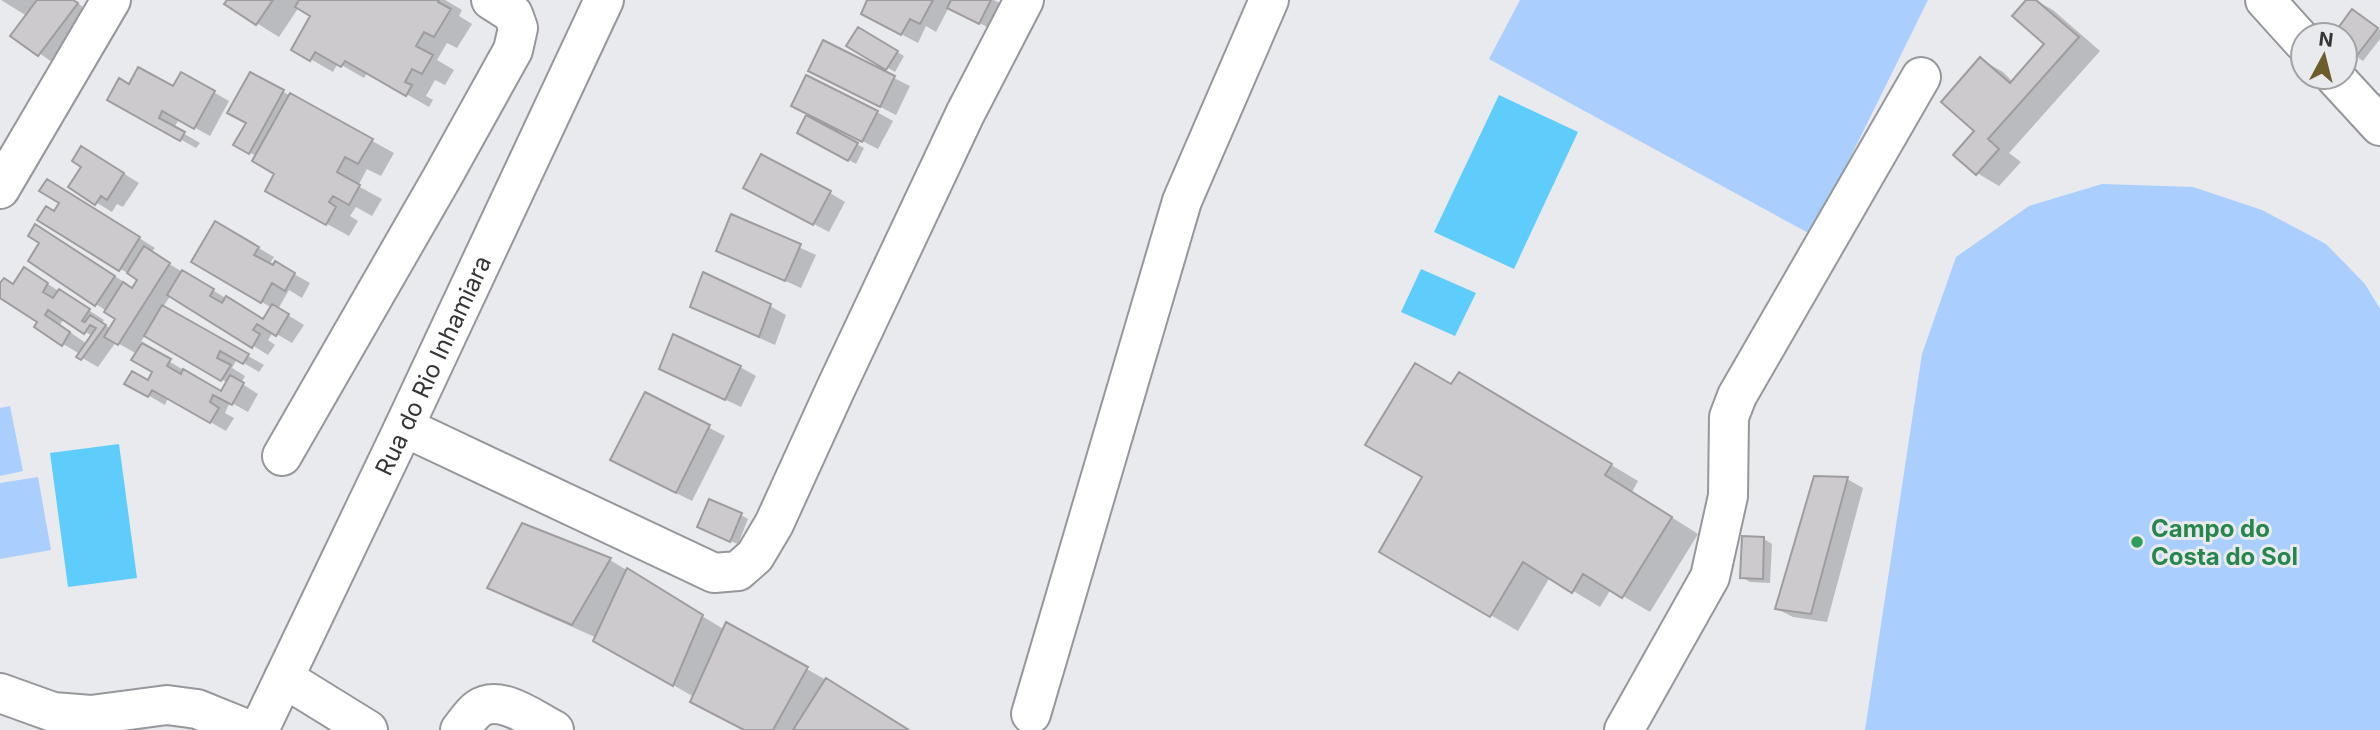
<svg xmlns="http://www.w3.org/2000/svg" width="2380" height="730" viewBox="0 0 2380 730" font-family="Inter,sans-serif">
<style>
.green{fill:#aacefe}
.water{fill:#5fcdfb}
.shadow{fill:#0003;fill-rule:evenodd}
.building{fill:#cdcacd;stroke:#9f9c9f;stroke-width:2}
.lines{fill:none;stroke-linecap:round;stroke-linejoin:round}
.minor-casing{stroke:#95979a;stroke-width:42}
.minor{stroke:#fff;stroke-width:38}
.leisure-dot{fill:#2e9e5b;stroke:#e8eaee;stroke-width:2.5}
.labels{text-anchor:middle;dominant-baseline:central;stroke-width:6;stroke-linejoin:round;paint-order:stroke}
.street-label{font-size:24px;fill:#343536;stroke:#e8eaee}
.leisure-label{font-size:24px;font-weight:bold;fill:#27864d;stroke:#e8eaee;text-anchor:start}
</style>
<rect width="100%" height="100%" fill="#e8eaee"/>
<!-- green -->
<path class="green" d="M1520 0H1928L1812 235 1489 59Z
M2102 184 2193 187 2262 210 2326 244 2365 284 2380 309V730H1865L1922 354 1956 257 2029 206Z
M10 406 23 471 0 476V408Z
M38 477 51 550 0 559V483Z"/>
<!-- water -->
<path class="water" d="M1499 95 1578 132 1514 269 1434 232Z
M1421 269 1476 293 1455 336 1401 312Z
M119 444 137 578 68 587 50 453Z"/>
<!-- shadow -->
<path class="shadow" d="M1 0H74L92 14 55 64 13 35 27 16Z
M229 0H445L462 10 459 16 472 24 457 48 447 43 437 60 454 70 445 85 435 80 426 96 433 100 429 107 368 72 364 78 338 63 333 72 293 49 313 15 299 7 279 37 226 4Z
M869 0H994L1000 3 987 27 949 7 936 32 926 26 918 43 878 22Z
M2029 0H2035L2053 10 2100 51 2009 153 2021 162 1999 186 1977 173 1976 131 1980 59 2003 72 2013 82 2046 44Z
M2360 16 2380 30V39L2363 61 2345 49V35H2336Z
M858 29 904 56 895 72 849 45Z
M824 43 910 86 896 115 826 79Z
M182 74 229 101 210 136 179 119 174 128 200 143 196 148 109 99 129 87 174 88Z
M251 74 394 153 381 176 367 169 358 186 382 199 372 216 356 207 350 216 358 221 349 236 289 203 276 173 256 156 236 145 248 123Z
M877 112 893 121 878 149 809 114Z
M807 117 864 148 856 164 799 132Z
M97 157 139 183 123 207 117 204 112 212 71 187Z
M63 190 155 248 151 253 264 321 272 308 193 262 216 223 274 257 269 265 273 268 276 264 310 283 302 298 289 290 278 309 304 325 292 343 273 332 268 340 275 345 268 355 171 295 163 307 264 365 259 372 237 359 232 368 245 376 241 383 258 394 248 412 230 402 225 413 234 418 226 431 168 398 165 405 127 383 149 382 155 371 137 354 116 342 98 367 79 356 80 354 63 344 39 322 0 296V286H13L40 279 104 320 102 323 111 329 117 318 96 304 52 235 130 286 128 288 132 290 140 279 120 269 55 213 61 203ZM64 318 92 336 87 344 60 325ZM145 335 228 383 222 393 140 344Z
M830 193 845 202 829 232 761 196Z
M732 217 816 255 801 288 718 250Z
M770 306 786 315 775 345 708 315Z
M740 367 756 376 741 407 677 377Z
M1452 386 1486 390 1638 481 1632 492 1698 534 1650 612 1611 589 1600 607 1550 577 1518 631 1381 551 1424 476Z
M646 395 725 436 692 501 628 469Z
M1847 479 1863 488 1827 622 1793 617 1777 609Z
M741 515 748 519 738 544 706 531Z
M523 525 610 560 725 630 727 624 849 693 908 730H745L694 697 595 640 597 638 512 600 490 588Z
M1744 538 1764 539 1772 544 1770 583 1750 582 1742 577Z"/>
<!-- building -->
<path class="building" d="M37 0H73L78 3 38 56 10 36Z
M227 0H273L256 25 224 4Z
M299 0H439L438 2 451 9 434 37 424 32 416 46 433 55 422 74 412 69 405 82 412 85 406 96 345 61 341 67 315 52 310 61 291 50 310 16 295 7Z
M867 0H933L920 24 910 19 901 35 861 14Z
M951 0H991L979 24 947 8Z
M2026 0H2036L2079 37 1988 139 1999 149 1976 175 1953 155 1974 131 1941 102 1980 57 2010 83 2044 44 2012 16Z
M2352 9 2378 28 2355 58 2345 51V35H2333Z
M858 27 898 51 886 70 846 46Z
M823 40 895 76 880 107 808 71Z
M138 67 173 86 181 72 215 91 194 129 162 111 159 118 185 132 180 141 107 100 119 78 129 84Z
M250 72 284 90 249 154 233 145 246 123 227 113Z
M806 75 878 111 862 142 791 106Z
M290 93 373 139 358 164 345 157 337 172 360 185 349 205 333 196 329 202 336 207 326 225 265 191 274 174 252 161Z
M806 115 858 143 848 161 797 133Z
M81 146 124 173 107 200 101 196 95 205 68 187 81 167 72 161Z
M761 154 831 191 813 225 743 188Z
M47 179 140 237 119 271 37 220 46 206 54 211 59 203 39 191Z
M731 214 801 244 785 281 716 251Z
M215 221 259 247 254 255 273 265 275 261 295 273 285 291 272 283 261 303 191 262Z
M35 224 115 276 95 306 28 261 39 243 28 236Z
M144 246 170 263 118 345 104 337 115 319 104 312 123 282 132 288 137 280 127 273Z
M24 267 48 283 43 292 53 298 59 289 90 309 82 321 85 322 90 315 106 325 81 360 76 357 96 328 90 325 84 334 48 310 45 315 70 332 62 346 34 327 37 322 0 298V283L4 278 13 284Z
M182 270 214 289 210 296 222 303 226 296 263 319 272 304 289 314 276 336 257 324 253 330 260 334 252 348 167 295Z
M703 272 771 304 759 337 690 307Z
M162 305 249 354 243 364 220 351 217 358 231 365 221 381 144 336Z
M673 334 741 366 725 400 659 369Z
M142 343 171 359 167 366 181 374 183 369 221 391 230 375 244 383 232 405 213 395 210 402 219 408 210 423 152 390 148 397 124 384 132 371 148 380 152 372 131 360Z
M1415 363 1451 384 1459 372 1612 464 1605 475 1672 517 1622 598 1583 574 1572 593 1523 562 1490 617 1379 552 1422 477 1365 445Z
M645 392 710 425 676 493 610 460Z
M1814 476 1848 477 1811 614 1775 609Z
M709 499 742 513 730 542 697 527Z
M522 523 611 558 572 625 487 588Z
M1742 536 1764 537 1763 579 1740 578Z
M627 568 703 615 673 686 593 641Z
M726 622 808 667 773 730H744L690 702Z
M826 678 909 730H793Z"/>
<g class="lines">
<defs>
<g id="minor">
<path d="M2265 0 2303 42"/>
<path d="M2335 77 2380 126"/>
<path d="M0 189 111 0"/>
<path d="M404 427 714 573 738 571 755 556 774 524 836 388 965 114 1024 0"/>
<path d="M282 456 443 176 513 50 518 28 513 14 491 0"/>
<path d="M284 678 368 730"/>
<path d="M0 693 53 712 91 715 167 705 197 709 249 730"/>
<path d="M1031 714 1182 201 1269 0"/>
<path id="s1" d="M259 730 404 427 604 0"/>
<path d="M460 730C465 724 471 714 478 709 500 693 534 720 554 730"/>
<path d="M1624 730 1710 577 1728 496 1729 417 1737 396 1921 77"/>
</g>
</defs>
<!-- minor casing -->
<use href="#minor" class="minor-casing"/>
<!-- minor -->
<use href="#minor" class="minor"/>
</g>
<!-- markers -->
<circle class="leisure-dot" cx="2137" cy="542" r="7"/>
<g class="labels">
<!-- street labels -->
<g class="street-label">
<text stroke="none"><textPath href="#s1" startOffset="404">Rua do Rio Inhamiara</textPath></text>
</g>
<!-- leisure labels -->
<g class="leisure-label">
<text x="2151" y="528">Campo do<tspan x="2151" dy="28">Costa do Sol</tspan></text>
</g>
</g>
<!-- north arrow -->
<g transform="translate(2324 56) rotate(7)"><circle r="33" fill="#e8eaee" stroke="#a0a2a4" stroke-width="2"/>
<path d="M0-5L12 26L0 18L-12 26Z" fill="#6c5d2b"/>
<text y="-10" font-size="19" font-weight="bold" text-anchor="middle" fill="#343536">N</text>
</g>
</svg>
